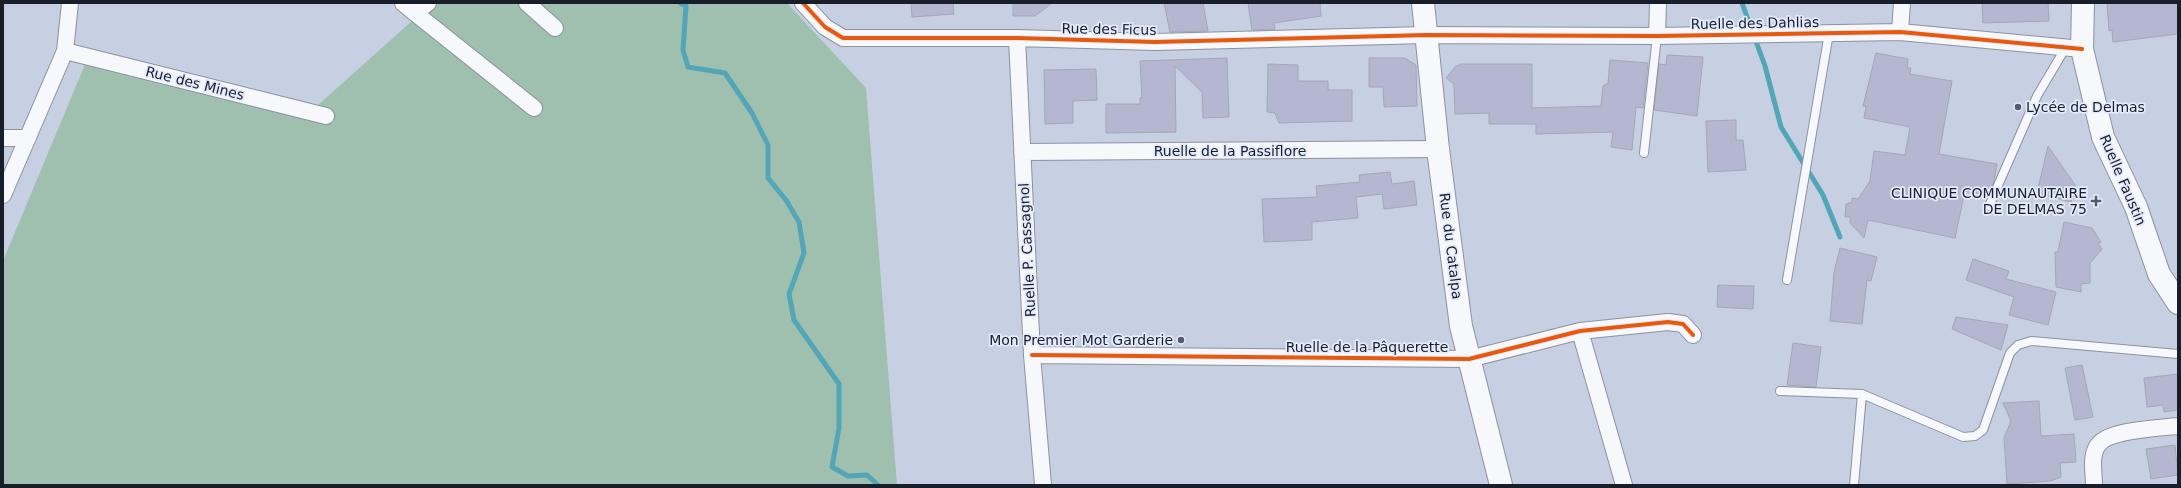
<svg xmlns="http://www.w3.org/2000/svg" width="2181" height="488" viewBox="0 0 2181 488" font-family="'DejaVu Sans',sans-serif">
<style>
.green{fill:#a0c0af}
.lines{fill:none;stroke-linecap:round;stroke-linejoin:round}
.stream{stroke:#53a6b7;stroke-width:5}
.building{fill:#b5b7d0;stroke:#a3a7b5}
.lane-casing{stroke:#8c92a0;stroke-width:10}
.street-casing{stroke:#8c92a0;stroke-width:18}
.secondary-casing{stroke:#8c92a0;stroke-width:24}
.lane{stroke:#f7f8fb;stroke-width:8}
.street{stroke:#f7f8fb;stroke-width:16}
.secondary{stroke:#f7f8fb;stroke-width:22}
.cycleway-casing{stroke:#e4ebfd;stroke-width:6}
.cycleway{stroke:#e8590c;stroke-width:4}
.poi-dot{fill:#565c6b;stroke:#e4ebfd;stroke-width:1.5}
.labels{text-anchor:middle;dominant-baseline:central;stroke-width:3.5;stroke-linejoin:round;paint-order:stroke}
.street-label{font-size:14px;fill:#191e2b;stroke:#e4ebfd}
.poi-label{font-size:14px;fill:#191e2b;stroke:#e4ebfd;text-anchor:end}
</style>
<rect width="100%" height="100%" fill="#c7cfe2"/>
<!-- green -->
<path class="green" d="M432 3H787L866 88 897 485H3V261L91 50 317 106Z"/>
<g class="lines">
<!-- stream -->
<path class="stream" d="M680 3 686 6 683 50 688 67 725 73 752 113 768 145V178L786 200 799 222 804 253 789 294 794 320 839 384V428L832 467 848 476 867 475 878 485
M1742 3 1765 66 1781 127 1823 195 1840 237"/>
</g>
<!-- building -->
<path class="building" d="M911 3H953L954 14 912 17Z
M1013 3H1052L1035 16H1013Z
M1164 3H1203L1208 31 1170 32Z
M1248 3H1320L1321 16 1274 23 1275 29 1252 30Z
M1982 3H2048L2049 21 1983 23Z
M2107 3H2178V34L2113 42 2112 30 2109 31Z
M1876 53 1908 59 1907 68H1911L1910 74 1952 81 1939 154 1997 164 1994 181 1988 195 1965 191 1955 238 1868 220 1864 238 1850 223V217H1845L1846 204 1852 202V198L1858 199 1870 181 1874 151 1905 155 1910 127 1864 118 1866 106H1863Z
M1667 55 1703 57 1697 116 1654 110 1659 64 1666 65Z
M1227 58 1229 117 1203 118 1202 92 1175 66 1176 132 1106 133V104H1140V98H1142L1140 61Z
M1369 58H1405L1416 65 1417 106 1384 107 1383 87H1369Z
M1610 60 1648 63 1643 108 1636 107 1632 150 1611 147 1613 132 1536 134V124H1489V113L1455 114 1454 84 1446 78 1455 67 1461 64H1532V108L1601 106 1603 86 1608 83Z
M1268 64 1298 65V81H1328V90H1352V121L1279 123 1275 113 1267 112Z
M1096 69 1097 100 1073 101V123L1045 124 1044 70Z
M1736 120V140H1743L1746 170 1708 172 1706 121Z
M2048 146 2075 185 2071 202 2037 193Z
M1390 172 1392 184 1414 181 1417 205 1384 209 1382 194 1356 197 1358 218 1312 222V240L1264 242 1262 199 1317 197 1316 186 1360 182 1359 175Z
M2064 222 2092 228 2101 242 2098 243 2102 249 2090 263V283L2081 284V292L2056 287 2055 252H2058Z
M1840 248 1877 257 1871 281 1867 280 1862 324 1830 321 1834 272Z
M1973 259 2009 271 2006 279 2056 292 2048 325 2009 315 2014 297 1966 280Z
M1718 285 1754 286 1753 309 1717 307Z
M1956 317 2008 325 2001 350 1952 329Z
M1793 343 1821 347 1816 387 1787 385Z
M2082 365 2093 417 2075 420 2065 368Z
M2178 374V410L2164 412 2163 405 2147 407 2144 378Z
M2039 401 2041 436 2074 434 2076 462 2060 463 2061 477 2051 481 2007 484 2004 438 2011 421 2003 403Z
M2175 445 2178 475 2151 479 2146 449Z"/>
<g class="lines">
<defs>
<path id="lane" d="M1644 153 1657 36
M1989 206 2037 96 2066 47
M1787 280 1829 33
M1780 391 1862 394 1963 437 1975 436 1983 430 2010 353 2018 345 2031 341 2178 354
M1854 485 1862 394"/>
<path id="street" d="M403 3 415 13 428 3
M527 3 555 28
M803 3 825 27 843 38H1017L1155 42 1427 35 1657 36 1900 32 2082 49
M415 13 534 108
M1900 32 1902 3
M1657 36 1658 3
M1017 38 1032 355 1043 485
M65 51 326 116
M3 138H28
M1022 152 1438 149
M3 195 65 51 70 3
M1580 331 1624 485
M1032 355 1469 359 1580 331 1668 322 1683 324 1693 335
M2094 485C2094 473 2090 456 2098 445 2108 430 2159 428 2178 426"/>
<path id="secondary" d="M1423 3 1438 149 1461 326 1501 485
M2083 3 2082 49 2103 137 2136 207 2159 274 2178 303"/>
</defs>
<!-- lane casing -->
<use href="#lane" class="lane-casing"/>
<!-- street casing -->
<use href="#street" class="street-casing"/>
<!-- secondary casing -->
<use href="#secondary" class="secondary-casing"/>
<!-- lane -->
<use href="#lane" class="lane"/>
<!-- street -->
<use href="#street" class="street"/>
<!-- secondary -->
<use href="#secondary" class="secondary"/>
<defs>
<path id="cycleway" d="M803 3 825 27 843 38H1017L1155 42 1427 35 1657 36 1900 32 2082 49
M1032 355 1469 359 1580 331 1668 322 1683 324 1693 335"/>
</defs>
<!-- cycleway casing -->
<use href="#cycleway" class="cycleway-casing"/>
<!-- cycleway -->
<use href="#cycleway" class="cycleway"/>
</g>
<!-- markers -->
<g class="poi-dot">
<circle cx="2018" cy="107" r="4"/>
<path d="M2094 195h4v4h4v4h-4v4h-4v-4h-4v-4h4z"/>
<circle cx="1181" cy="340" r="4"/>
</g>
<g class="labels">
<!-- street labels -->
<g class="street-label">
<text transform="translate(1755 23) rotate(-1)">Ruelle des Dahlias</text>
<text transform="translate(1109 29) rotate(1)">Rue des Ficus</text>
<text transform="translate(195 83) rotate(14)">Rue des Mines</text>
<text x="1230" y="151">Ruelle de la Passiflore</text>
<text transform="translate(2123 180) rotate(67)">Ruelle Faustin</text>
<text transform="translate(1451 246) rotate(83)">Rue du Catalpa</text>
<text transform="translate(1027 250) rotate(-93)">Ruelle P. Cassagnol</text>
<text x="1367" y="347">Ruelle de la Pâquerette</text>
</g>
<!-- poi labels -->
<g class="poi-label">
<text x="2026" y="107" text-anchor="start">Lycée de Delmas</text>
<text x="2087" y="193">CLINIQUE COMMUNAUTAIRE<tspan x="2087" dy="16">DE DELMAS 75</tspan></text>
<text x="1173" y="340">Mon Premier Mot Garderie</text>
</g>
</g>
<!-- border -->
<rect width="2181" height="488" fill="none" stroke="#191e2b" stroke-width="8"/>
</svg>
